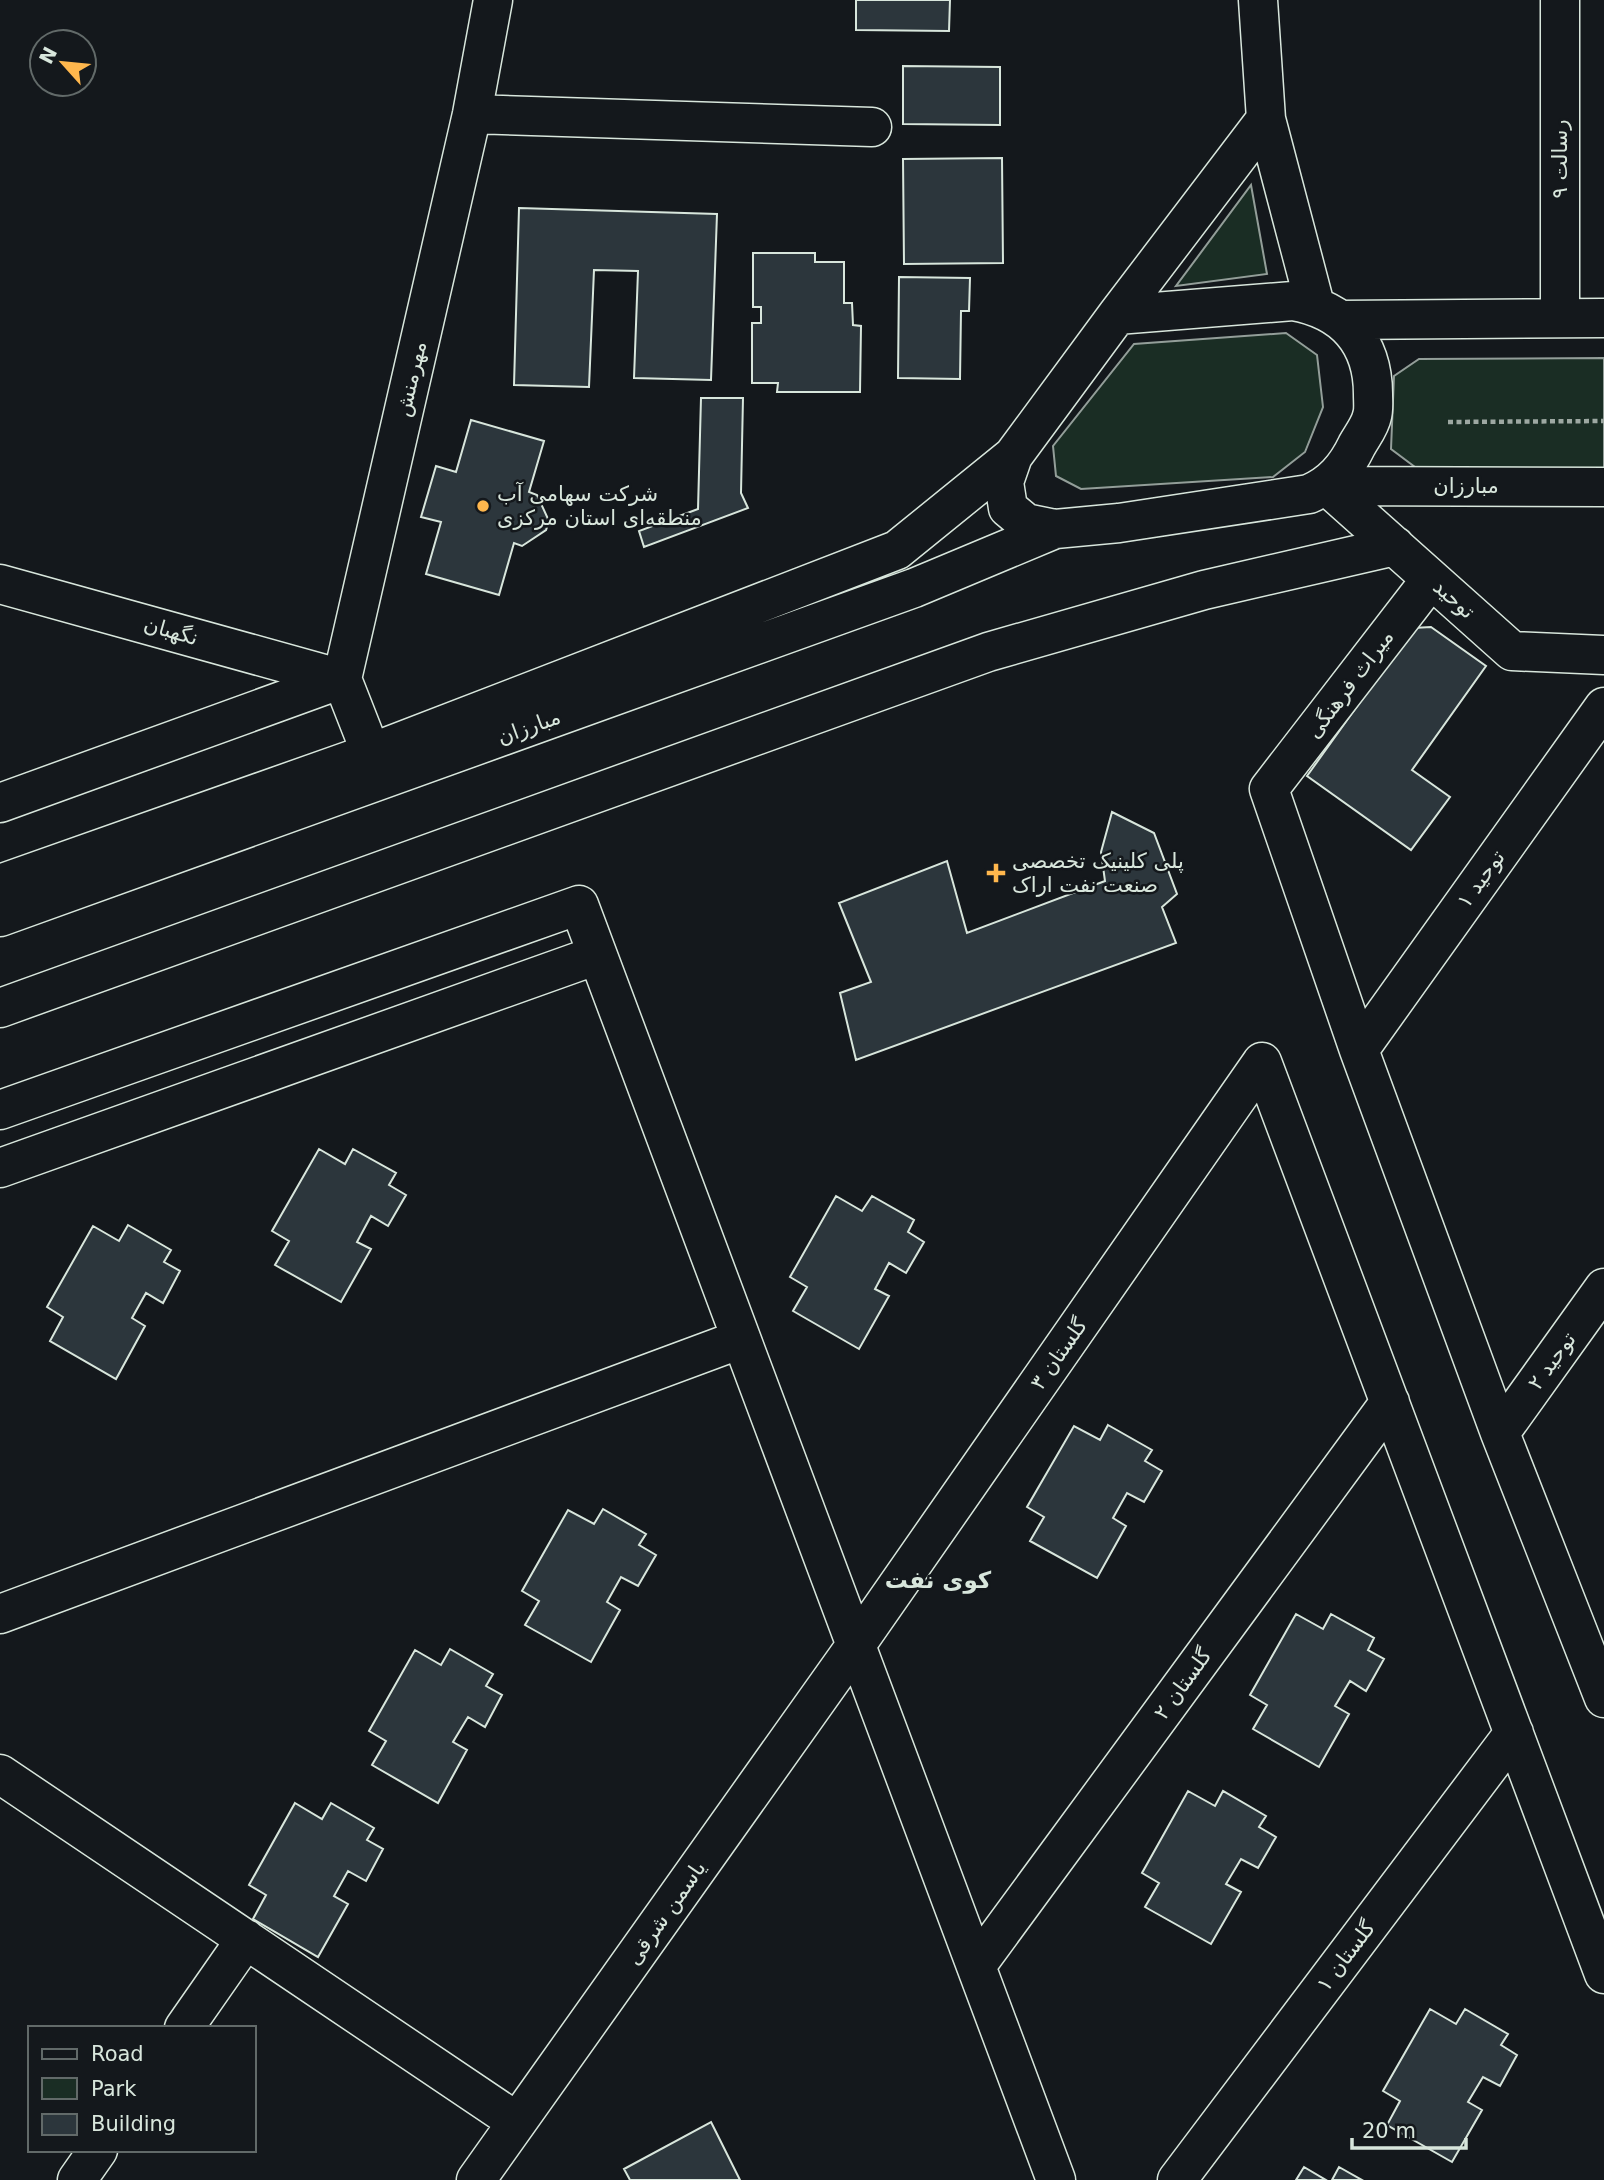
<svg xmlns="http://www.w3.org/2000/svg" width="1604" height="2180" viewBox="0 0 1604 2180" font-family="'DejaVu Sans','Noto Sans Arabic',sans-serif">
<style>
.green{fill:#1a2d24;stroke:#939e99;stroke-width:2}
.building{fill:#2c363c;stroke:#d8e6dc;stroke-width:2}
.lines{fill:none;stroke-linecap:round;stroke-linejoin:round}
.minor-casing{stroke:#d8e6dc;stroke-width:41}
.path{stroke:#9da8a2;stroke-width:4.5;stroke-dasharray:5 3.5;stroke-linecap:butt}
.minor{stroke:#14181c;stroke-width:38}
.poi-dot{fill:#ffb74d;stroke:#14181c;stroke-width:2.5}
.labels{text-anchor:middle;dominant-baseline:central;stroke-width:5;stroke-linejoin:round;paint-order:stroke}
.street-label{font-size:21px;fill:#d8e6dc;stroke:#14181c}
.poi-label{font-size:21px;fill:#d8e6dc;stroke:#14181c;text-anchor:start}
.neighbourhood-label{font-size:23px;font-weight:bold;fill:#d8e6dc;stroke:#14181c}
</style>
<rect width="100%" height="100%" fill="#14181c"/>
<!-- green -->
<path class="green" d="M1251 185 1267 274 1176 286Z
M1286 333 1317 355 1323 407 1305 452 1273 477 1081 489 1056 476 1053 446 1134 344Z
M1604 358V470H1419L1391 449 1394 376 1419 359Z"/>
<!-- building -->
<path class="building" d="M856 0H950L949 31 856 30Z
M903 66 1000 67V125L903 124Z
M1002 158 1003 263 904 264 903 159Z
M519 208 717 214 711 380 634 378 638 271 594 270 589 387 514 385Z
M753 253H815V262H844V303H852L853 325 861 326 860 392H777L778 383H752V323H761V307H753Z
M899 277 970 278 969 311H961L960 379 898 378Z
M701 398H743L741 493 748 508 644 547 639 531 698 509Z
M471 420 544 441 529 492 537 495 549 521 546 530 522 546 514 543 499 595 426 574 441 522 421 517 436 466 456 472Z
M1431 627 1486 666 1412 770 1450 797 1411 850 1307 776 1413 628Z
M1112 812 1154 833 1177 894 1162 907 1176 943 856 1060 840 993 871 982 839 903 947 861 967 933 1105 881 1101 852Z
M319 1149 345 1164 353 1149 396 1173 389 1185 406 1195 388 1226 371 1216 357 1242 371 1249 341 1302 275 1265 289 1241 272 1231Z
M836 1196 862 1211 872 1196 914 1220 908 1232 924 1242 906 1273 889 1263 875 1289 889 1296 859 1349 793 1311 807 1287 790 1277Z
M128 1225 171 1250 164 1262 180 1271 163 1303 146 1293 132 1318 145 1326 116 1379 50 1341 63 1317 47 1307 93 1226 119 1241Z
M1108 1425 1152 1450 1145 1461 1162 1471 1144 1502 1127 1493 1113 1518 1126 1526 1097 1578 1030 1541 1044 1517 1027 1507 1074 1426 1100 1440Z
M603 1509 646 1534 639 1545 656 1555 638 1586 621 1577 607 1602 620 1610 591 1662 525 1625 539 1601 522 1591 568 1510 594 1524Z
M1296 1614 1323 1629 1331 1614 1374 1638 1368 1650 1384 1659 1366 1691 1350 1681 1335 1706 1349 1714 1319 1767 1253 1729 1267 1705 1250 1695Z
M450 1649 493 1674 486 1686 502 1695 485 1727 468 1717 453 1742 467 1750 438 1803 372 1765 386 1741 369 1731 415 1650 441 1665Z
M1188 1791 1215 1806 1223 1791 1266 1816 1259 1827 1276 1837 1258 1868 1241 1859 1226 1884 1241 1892 1211 1944 1145 1907 1159 1883 1142 1873Z
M295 1803 322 1819 331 1803 374 1828 367 1840 383 1849 366 1881 348 1871 334 1896 348 1904 318 1957 253 1919 266 1895 249 1885Z
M1430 2009 1456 2024 1465 2009 1508 2034 1501 2045 1517 2055 1500 2086 1483 2077 1468 2102 1482 2110 1452 2162 1387 2125 1400 2101 1383 2091Z
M711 2122 740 2180H630L624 2169Z
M1304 2167 1326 2180H1296Z
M1339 2167 1362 2180H1332Z"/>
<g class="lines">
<defs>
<path id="minor" d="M1258 0 1266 119 1315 305
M1560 0V318
M472 114 872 127
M1293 301C1344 310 1373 342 1373 394 1373 401 1374 410 1372 416 1370 426 1362 436 1357 445 1346 468 1332 484 1309 494L1119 523 1055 529 1026 523 1008 508 1004 482 1013 456 1117 315Z
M1117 315 1266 119
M1340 320 1604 318
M1327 486 1512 651 1604 655
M1328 486 1604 487
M1431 579 1269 789 1359 1050 1500 1433 1604 1698
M0 584 342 679
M371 753 342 679 472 114 493 0
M0 803 342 679
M0 884 371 753 897 550 1013 456
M0 917 914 588 1055 529
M0 1008 988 652 1204 590 1395 546
M1359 1050 1604 707
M1262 1062 1604 1974
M0 1110 579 905 1056 2180
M0 1168 597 955
M1500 1433 1604 1288
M0 1614 741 1339
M0 1774 517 2122
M976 1966 1390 1402
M184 2028 246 1939
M77 2180 98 2150
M476 2180 856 1645 1262 1062
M1177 2180 1514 1733"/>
</defs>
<!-- minor casing -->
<use href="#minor" class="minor-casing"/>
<!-- path -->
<path class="path" d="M1448 422 1604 421"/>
<!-- minor -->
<use href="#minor" class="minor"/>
</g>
<!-- markers -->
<g class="poi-dot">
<circle cx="483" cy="506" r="7"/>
<path d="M992.5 862.5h7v7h7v7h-7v7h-7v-7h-7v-7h7z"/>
</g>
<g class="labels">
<!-- street labels -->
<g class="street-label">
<text transform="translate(1560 159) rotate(-90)">رسالت ۹</text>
<text transform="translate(411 379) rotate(-77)">مهرمنش</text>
<text x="1466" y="486">مبارزان</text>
<text transform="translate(1454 599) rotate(41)">توحید</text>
<text transform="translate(171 631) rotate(16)">نگهبان</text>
<text transform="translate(1350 684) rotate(-53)">میراث فرهنگی</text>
<text transform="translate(529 727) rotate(-20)">مبارزان</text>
<text transform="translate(1481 879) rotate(-54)">توحید ۱</text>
<text transform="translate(1059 1354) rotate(-55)">گلستان ۳</text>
<text transform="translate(1552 1361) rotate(-54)">توحید ۲</text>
<text transform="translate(1183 1684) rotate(-54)">گلستان ۲</text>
<text transform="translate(666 1913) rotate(-55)">یاسمن شرقی</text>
<text transform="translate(1346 1956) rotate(-53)">گلستان ۱</text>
</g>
<!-- poi labels -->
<g class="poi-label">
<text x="497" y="494">شرکت سهامی آب<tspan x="497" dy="24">منطقه‌ای استان مرکزی</tspan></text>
<text x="1012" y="861">پلی کلینیک تخصصی<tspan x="1012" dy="24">صنعت نفت اراک</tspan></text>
</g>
<!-- neighbourhood labels -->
<g class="neighbourhood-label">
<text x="938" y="1580">کوی نفت</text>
</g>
</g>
<!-- legend -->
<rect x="28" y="2026" width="228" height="126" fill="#14181c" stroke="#626a69" stroke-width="2"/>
<rect x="42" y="2049" width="35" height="10" fill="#14181c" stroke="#626a69" stroke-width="2"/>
<text x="91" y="2061" font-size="21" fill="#d8e6dc">Road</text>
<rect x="42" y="2078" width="35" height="21" fill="#1a2d24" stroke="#626a69" stroke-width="2"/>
<text x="91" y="2096" font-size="21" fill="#d8e6dc">Park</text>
<rect x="42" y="2114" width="35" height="21" fill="#2c363c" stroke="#626a69" stroke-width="2"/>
<text x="91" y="2131" font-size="21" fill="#d8e6dc">Building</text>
<!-- north arrow -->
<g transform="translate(63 63) rotate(297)"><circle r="33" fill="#14181c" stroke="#626a69" stroke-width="2"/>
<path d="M0-5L12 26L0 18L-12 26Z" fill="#ffb74d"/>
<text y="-10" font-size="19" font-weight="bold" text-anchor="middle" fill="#d8e6dc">N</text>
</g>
<!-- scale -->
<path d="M1352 2138v10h114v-10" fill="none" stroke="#d8e6dc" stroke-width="3.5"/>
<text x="1362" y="2138" font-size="21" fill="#d8e6dc" stroke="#14181c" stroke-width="5" paint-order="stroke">20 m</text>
</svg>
